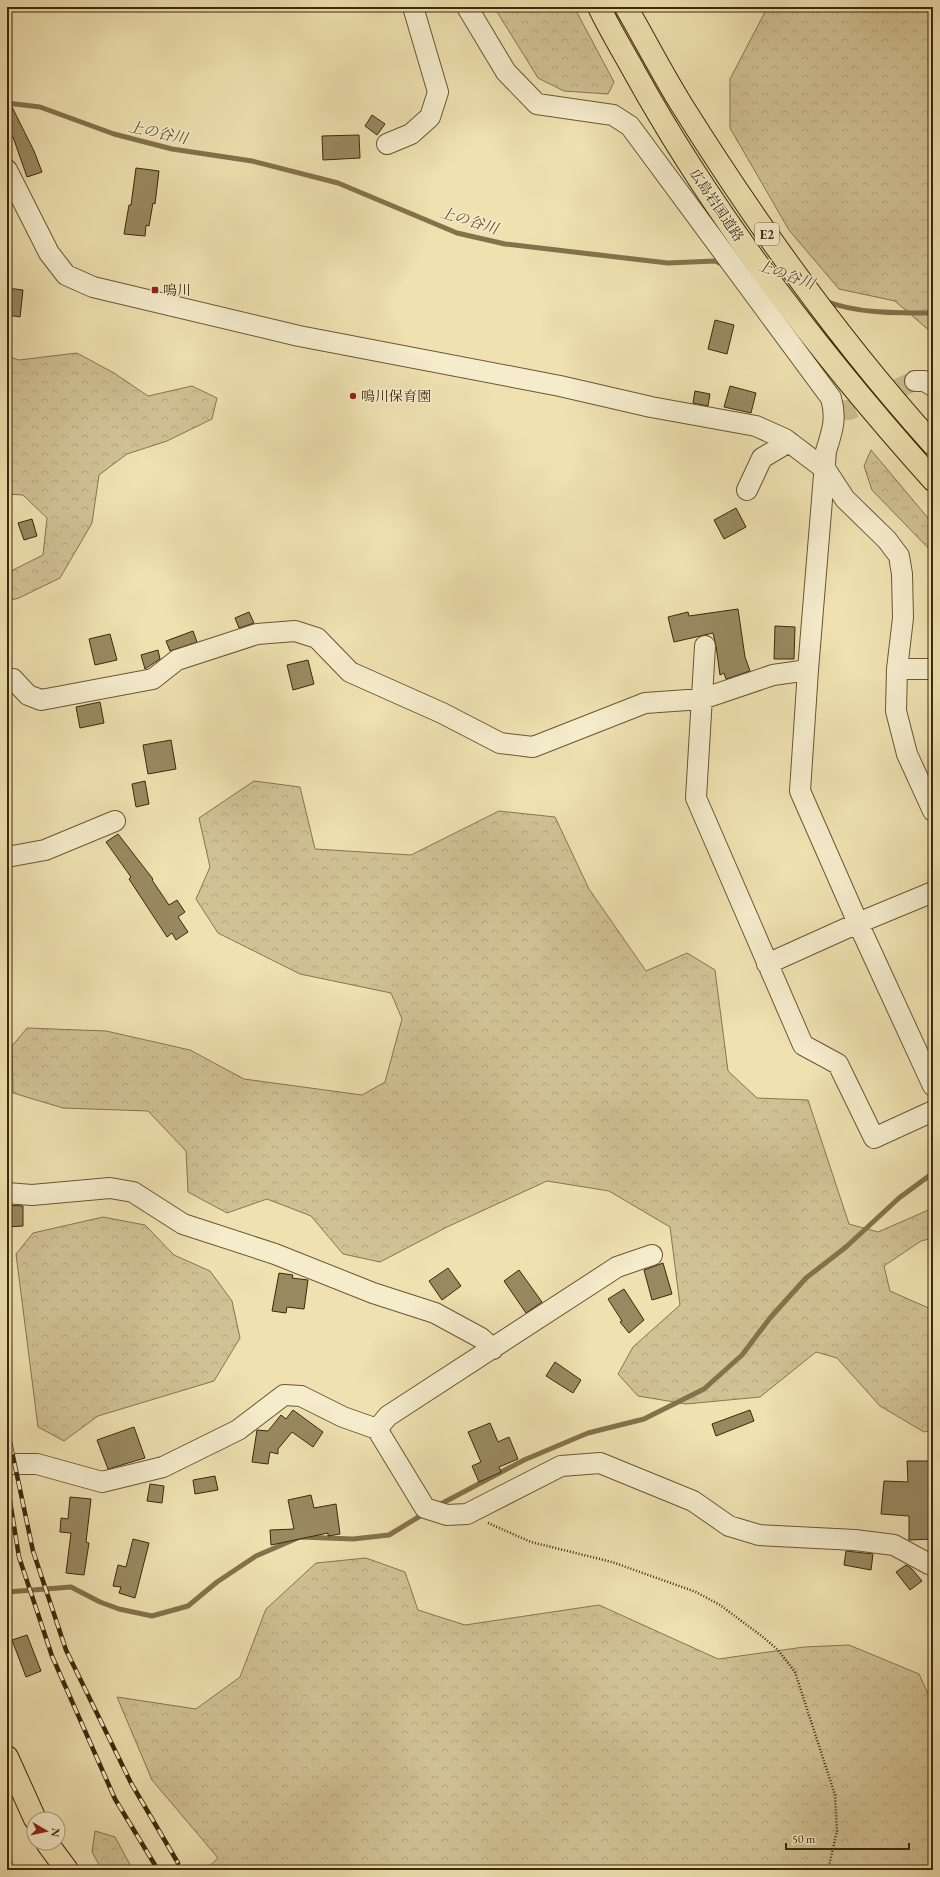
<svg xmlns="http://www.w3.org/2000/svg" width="940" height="1877" viewBox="0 0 940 1877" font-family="'EB Garamond','Noto Serif JP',serif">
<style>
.forest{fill:url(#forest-crowns);stroke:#867650}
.water{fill:#b2a278;stroke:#83724c}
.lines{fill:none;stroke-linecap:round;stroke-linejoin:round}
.stream{stroke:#83724c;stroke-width:5}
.building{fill:#998961;stroke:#3c290b}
.minor-tunnel{stroke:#cbbc8f;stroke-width:20;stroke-dasharray:20 10;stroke-linecap:butt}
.minor-casing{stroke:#695734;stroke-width:22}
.highway-casing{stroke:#3c290b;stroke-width:24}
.path{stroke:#3c290b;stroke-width:2.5;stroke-dasharray:1 2;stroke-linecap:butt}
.minor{stroke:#f5eccc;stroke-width:20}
.highway{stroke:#efe1b0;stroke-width:22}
.rail-casing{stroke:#3c290b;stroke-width:4.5}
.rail{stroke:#f5eccc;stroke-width:3;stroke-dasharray:9;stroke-linecap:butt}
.poi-dot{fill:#8f2418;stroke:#f5eccc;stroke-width:1.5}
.labels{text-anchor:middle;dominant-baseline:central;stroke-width:3;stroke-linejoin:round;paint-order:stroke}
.shield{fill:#f5eccc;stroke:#746445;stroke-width:1}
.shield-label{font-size:13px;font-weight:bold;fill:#3c290b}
.street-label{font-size:14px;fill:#3c290b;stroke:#f5eccc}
.poi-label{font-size:14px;fill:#3c290b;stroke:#f5eccc;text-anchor:start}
.water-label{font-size:15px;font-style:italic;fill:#5f4d2c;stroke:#f5eccc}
</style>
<defs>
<pattern id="forest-crowns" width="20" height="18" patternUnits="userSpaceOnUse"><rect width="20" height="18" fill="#d1c294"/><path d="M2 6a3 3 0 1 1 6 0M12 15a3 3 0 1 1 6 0" fill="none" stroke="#b4a77e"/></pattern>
</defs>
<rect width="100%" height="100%" fill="#efe1b0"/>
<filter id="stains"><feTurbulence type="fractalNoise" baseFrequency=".005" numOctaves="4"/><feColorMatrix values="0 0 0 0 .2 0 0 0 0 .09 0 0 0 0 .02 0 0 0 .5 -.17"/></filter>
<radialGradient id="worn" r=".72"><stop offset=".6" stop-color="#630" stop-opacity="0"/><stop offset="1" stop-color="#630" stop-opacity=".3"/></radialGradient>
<!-- forest -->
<path class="forest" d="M494 7H574L614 82 608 94 564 91 538 78Z
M765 7H933V336L931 332 895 301 839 289 789 230 730 128V79L764 14Z
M77 353 114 373 148 396 192 386 217 398 212 419 167 441 127 454 99 475 92 523 60 578 19 598 7 601V573L43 555 47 518 23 495 7 494V356L19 360Z
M871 450 933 524V553L872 490 864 466Z
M254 781 300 787 315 849 411 855 499 811 555 817 589 889 646 971 687 953 715 970 728 1071 757 1098 808 1100 849 1224 878 1232 933 1208V1238L921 1241 884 1266 890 1291 933 1310V1430L924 1432 880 1406 837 1358 816 1352 760 1397 686 1404 638 1396 618 1374 633 1347 680 1305 670 1227 609 1191 547 1181 447 1227 380 1262 343 1254 311 1216 267 1199 227 1213 188 1192 186 1151 148 1111 63 1108 13 1093 12 1046 27 1028 106 1031 190 1050 244 1079 362 1095 385 1082 402 1019 391 993 300 974 218 933 196 899 210 867 199 818Z
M103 1217 145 1225 174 1255 210 1271 232 1301 240 1338 214 1381 98 1416 64 1441 38 1427 16 1254 33 1233Z
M366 1558 405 1572 418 1610 465 1625 599 1605 718 1659 804 1647 849 1645 919 1674 933 1705V1870H205L218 1858 152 1780 117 1697 196 1709 240 1677 266 1609 316 1563Z
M95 1831 115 1837 133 1870H102L92 1852Z"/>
<!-- water -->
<path class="water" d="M7 1841 13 1867 11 1870H7Z"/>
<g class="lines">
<!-- stream -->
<path class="stream" d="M7 103 40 107 114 134 172 149 252 161 338 183 457 233 505 244 668 263 715 261 724 265
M825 301C859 314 897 313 933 313
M437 1506 524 1460 588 1433 644 1419 704 1389 742 1355 770 1318 806 1278 846 1247 899 1198 933 1173
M7 1592 71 1587 100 1602 119 1609 152 1616 188 1606 217 1582 256 1556 300 1537 353 1539 389 1535 425 1513"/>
</g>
<!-- building -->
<path class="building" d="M7 97 34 151 42 172 27 177 13 137 7 140Z
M372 115 385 124 377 135 365 126Z
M359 135 360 158 323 160 322 136Z
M136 168 159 171 155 204 153 203 149 226 146 225 145 236 124 234 129 205H131Z
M7 288 23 290 20 317 7 315Z
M715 320 734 325 727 354 708 349Z
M730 386 756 393 751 413 724 407Z
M695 391 710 394 708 406 693 403Z
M736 508 746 527 724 539 714 520Z
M32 519 37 536 24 540 18 523Z
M738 609 745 657 750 671 726 679 724 673 720 675 716 646 713 633 674 642 668 617 688 612 689 616Z
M249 612 254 623 239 628 235 618Z
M775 626 795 627 794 659H774Z
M193 631 197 642 170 651 166 641Z
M110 634 117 660 95 665 89 639Z
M158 650 160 659 145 669 141 655Z
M308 660 314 684 293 690 287 665Z
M100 702 104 723 80 728 76 707Z
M171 740 176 769 148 774 143 745Z
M145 781 149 804 136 807 132 784Z
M118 834 153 879 152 880 169 905 177 900 185 912 178 917 188 932 176 940 172 933 167 937 129 879 131 877 106 842Z
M7 1205 23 1206V1226L7 1227Z
M663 1263 672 1294 652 1300 644 1270Z
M448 1268 461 1286 442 1300 429 1281Z
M519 1270 542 1302 526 1313 504 1281Z
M279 1273 293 1275 292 1278 308 1280 304 1309 287 1307 286 1313 272 1311Z
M624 1289 644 1320 629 1333 620 1322 622 1321 608 1299Z
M555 1362 581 1380 573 1393 546 1376Z
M293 1410 323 1432 313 1447 292 1432 278 1449V1454L270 1452 268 1464 252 1462 257 1430 268 1431 281 1415 286 1419Z
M750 1410 754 1421 716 1436 712 1424Z
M490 1423 498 1442 509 1437 518 1459 499 1467 501 1472 479 1482 472 1466 481 1462 468 1432Z
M134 1427 145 1458 108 1469 97 1440Z
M907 1461H933V1539L909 1540V1516L881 1514 884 1481 908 1482Z
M215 1476 218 1490 195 1494 193 1480Z
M150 1484 164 1486 162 1503 147 1501Z
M311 1495 314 1508 336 1504 340 1534 328 1536V1533L271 1545 270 1530 294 1529 288 1500Z
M70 1497 91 1499 86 1542 89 1543 84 1575 66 1573 71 1533 60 1532 61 1518 68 1519Z
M133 1539 149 1543 135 1598 119 1593 121 1587 113 1586 118 1565 126 1567Z
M846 1551 873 1554 871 1570 844 1565Z
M906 1565 911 1568 922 1581 910 1590 896 1572Z
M27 1635 41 1671 26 1677 12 1640Z"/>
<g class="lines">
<!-- minor-tunnel -->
<path class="minor-tunnel" d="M835 411 849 410 915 381"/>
<defs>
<path id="minor" d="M467 7 506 72 537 104 613 115 630 126 831 398C837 419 832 432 826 451L808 670 800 791 858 923 933 1086
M387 144 411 134 430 117 438 92 413 7
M7 170 49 253 66 275 93 287 299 336 560 386 651 407 756 426 785 439 826 470 845 499 887 540 899 556 902 574 903 618 897 669 896 711 907 754 933 811
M915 381H924L933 386
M747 490 762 458 789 442
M705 646 696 798 803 1045 838 1064 874 1138 933 1111
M897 669H933
M7 679H13L28 695 41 700 153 679 177 660 257 634 295 631 317 638 350 672 442 713 500 743 533 747 645 703 702 699 773 675 808 670
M7 857 45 850 115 821
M767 964 858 923 933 892
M7 1193 32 1195 110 1188 133 1192 183 1224 275 1254 373 1293 435 1313 481 1338 493 1349
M377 1429 388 1416 617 1267 652 1255
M7 1464H37L102 1482 163 1467 238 1430 284 1395 301 1396 343 1417 377 1429 425 1508 447 1515 467 1514 561 1466 600 1463 693 1501 729 1526 759 1535 855 1540 894 1545 929 1564"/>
<path id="highway" d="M599 7C610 30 623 51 635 73 717 221 821 355 933 480
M626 7C645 40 663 75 683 107 757 225 839 340 933 444
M7 1757 35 1819
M47 1843 67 1870"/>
</defs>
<!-- minor casing -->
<use href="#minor" class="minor-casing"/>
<!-- highway casing -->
<use href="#highway" class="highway-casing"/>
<!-- path -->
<path class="path" d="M488 1523 531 1542 612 1562 696 1592 720 1605 763 1637 778 1650 795 1672 835 1795 837 1831 828 1870"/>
<!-- minor -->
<use href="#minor" class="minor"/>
<!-- highway -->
<use href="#highway" class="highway"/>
<defs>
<path id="rail" d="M7 1428 33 1551 66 1650 131 1783 178 1863
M7 1482 19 1557 52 1656 115 1799 158 1870"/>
</defs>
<!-- rail casing -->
<use href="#rail" class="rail-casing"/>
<!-- rail -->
<use href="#rail" class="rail"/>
</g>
<!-- markers -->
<g class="poi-dot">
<rect x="151" y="286" width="8" height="8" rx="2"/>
<circle cx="353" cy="396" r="4"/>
</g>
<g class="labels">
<!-- shield labels -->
<rect class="shield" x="755" y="223" width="24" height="22" rx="3"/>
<g class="shield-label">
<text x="767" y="234">E2</text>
</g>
<!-- street labels -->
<g class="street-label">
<text transform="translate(717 205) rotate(56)">広島岩国道路</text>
</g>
<!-- poi labels -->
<g class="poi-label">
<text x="163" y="290">鳴川</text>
<text x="361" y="396">鳴川保育園</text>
</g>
<!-- water labels -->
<g class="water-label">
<text transform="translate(158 132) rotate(12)">上の谷川</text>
<text transform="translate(469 220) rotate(17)">上の谷川</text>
<text transform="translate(786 274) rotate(20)">上の谷川</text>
</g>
</g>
<!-- margin -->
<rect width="940" height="1877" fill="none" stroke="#efe1b0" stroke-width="24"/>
<rect x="8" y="8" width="924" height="1861" fill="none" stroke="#3c290b" stroke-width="2"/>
<rect x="12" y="12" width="916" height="1853" fill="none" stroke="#3c290b"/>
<!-- north arrow -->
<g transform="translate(46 1831) rotate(99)"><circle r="19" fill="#f5eccc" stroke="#ab9e7f"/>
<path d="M0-3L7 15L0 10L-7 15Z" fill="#8f2418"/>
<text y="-6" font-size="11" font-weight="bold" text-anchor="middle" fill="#3c290b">N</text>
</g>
<!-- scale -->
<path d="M786 1843v6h123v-6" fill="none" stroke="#3c290b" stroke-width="2"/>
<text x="792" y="1843" font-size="12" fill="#3c290b" stroke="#f5eccc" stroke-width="3" paint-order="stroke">50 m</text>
<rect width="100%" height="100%" filter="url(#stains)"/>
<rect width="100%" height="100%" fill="url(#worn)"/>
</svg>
